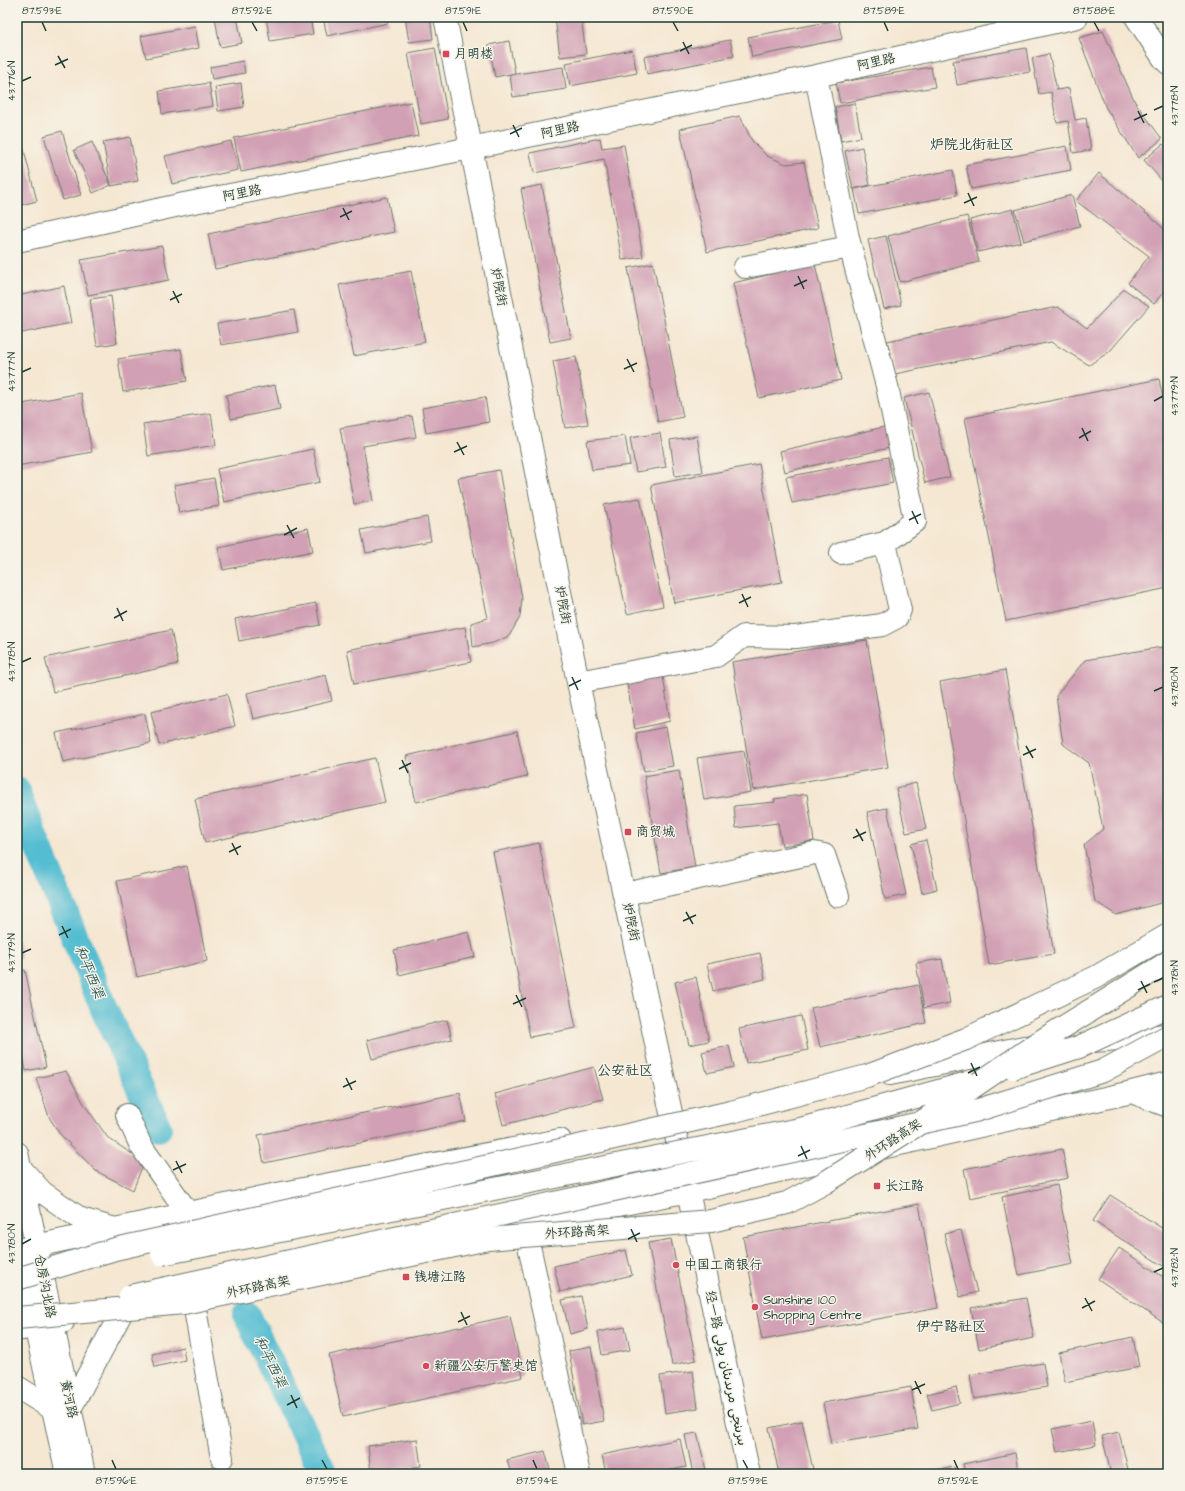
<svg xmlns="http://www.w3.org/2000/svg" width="1185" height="1491" viewBox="0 0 1185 1491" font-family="'Architects Daughter','Playpen Sans Arabic','LXGW WenKai TC',sans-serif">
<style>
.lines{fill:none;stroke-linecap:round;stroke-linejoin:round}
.river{stroke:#55bdd2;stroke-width:28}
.building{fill:#d1a0b4}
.minor-casing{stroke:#6a786b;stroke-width:24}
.major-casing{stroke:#6a786b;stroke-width:24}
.minor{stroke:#fff;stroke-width:22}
.major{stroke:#fff;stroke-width:22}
.highway-bridge-casing{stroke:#6a786b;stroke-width:24;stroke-linecap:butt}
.highway-bridge{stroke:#fff;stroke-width:22}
.ticks{fill:none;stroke:#1f3d34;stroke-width:1.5}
.poi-dot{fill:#d1495b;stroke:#f7f3e8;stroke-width:1.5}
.labels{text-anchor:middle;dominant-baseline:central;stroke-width:3;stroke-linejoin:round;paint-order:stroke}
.poi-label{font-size:13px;fill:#1f3d34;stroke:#f7f3e8;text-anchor:start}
.street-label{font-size:13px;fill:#1f3d34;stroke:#f7f3e8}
.neighbourhood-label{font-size:14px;fill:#1f3d34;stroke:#f7f3e8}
.water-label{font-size:14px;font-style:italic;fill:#2c5d5c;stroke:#f7f3e8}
.neatline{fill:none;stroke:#1f3d34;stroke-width:1.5}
.ticks-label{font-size:10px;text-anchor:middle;fill:#1f3d34}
</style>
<rect width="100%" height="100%" fill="#f7f3e8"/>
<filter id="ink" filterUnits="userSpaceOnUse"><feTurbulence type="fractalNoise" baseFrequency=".025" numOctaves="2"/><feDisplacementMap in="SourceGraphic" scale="8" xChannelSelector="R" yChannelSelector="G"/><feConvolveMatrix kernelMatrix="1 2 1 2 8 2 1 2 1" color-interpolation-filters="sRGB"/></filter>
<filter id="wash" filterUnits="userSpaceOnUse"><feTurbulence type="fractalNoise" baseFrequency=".012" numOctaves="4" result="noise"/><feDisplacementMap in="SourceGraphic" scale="16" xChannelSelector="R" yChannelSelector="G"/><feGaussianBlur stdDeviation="0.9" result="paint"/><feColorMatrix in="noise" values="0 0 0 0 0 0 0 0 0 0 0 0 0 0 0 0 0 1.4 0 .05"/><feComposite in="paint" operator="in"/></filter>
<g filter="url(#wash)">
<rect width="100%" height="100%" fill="#f5e7d2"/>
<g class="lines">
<!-- river -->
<path class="river" d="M17 791 19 800 104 1009 158 1128
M247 1315 324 1474"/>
</g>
<g id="blocks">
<!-- building -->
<path class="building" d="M215 17H237L242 43 220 47Z
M266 17H310L313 34 270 41Z
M323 17H387L388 23 327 36Z
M405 17H430L433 39 409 42Z
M488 17H497V18L488 19Z
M555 17H581L586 54 560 57Z
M838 20 842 39 752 57 748 37Z
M195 26 199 48 146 58 141 36Z
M1103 31 1135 102 1162 139 1138 158 1106 108 1079 38Z
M730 40 734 56 647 74 644 57Z
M509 41 515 73 495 77 489 45Z
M435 48 448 119 421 124 408 53Z
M1026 48 1030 72 957 85 953 61Z
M632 50 637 73 570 86 566 63Z
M1049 54 1057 90 1069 88 1075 120 1086 118 1091 150 1073 153 1068 121 1057 123 1051 92 1039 94 1032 58Z
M243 61 245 73 212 79 210 67Z
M563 67 566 89 513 97 510 75Z
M931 67 935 87 840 103 836 83Z
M209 83 213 106 162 114 159 91Z
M241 83 244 107 218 111 215 87Z
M411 102 418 136 241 172 234 138Z
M855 103 861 137 841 141 835 107Z
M740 116 752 141 767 156 786 164 804 162 818 228 707 252 680 129Z
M17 123 37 201 17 206Z
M62 131 81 195 63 200 44 136Z
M130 137 138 181 111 186 103 142Z
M600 138 602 148 624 145 643 257 622 260 604 159 534 173 530 153Z
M231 141 238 170 172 184 165 156Z
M92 142 111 185 93 193 74 150Z
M1163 144 1168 149V188L1144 160Z
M1067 146 1071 170 971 189 966 165Z
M862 147 870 185 853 189 845 151Z
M953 170 957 195 859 214 854 189Z
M1099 173 1168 232V286L1154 304 1128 283 1149 256 1076 201Z
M542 185 571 338 550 342 521 189Z
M1072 195 1080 226 1024 241 1015 210Z
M387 197 394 232 215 269 208 234Z
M1013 209 1021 242 978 252 970 220Z
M967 216 979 262 900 282 888 236Z
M886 236 901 305 884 309 868 240Z
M162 246 169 280 88 295 81 260Z
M653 263 683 417 658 422 628 268Z
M815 264 841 380 759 398 733 283Z
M411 271 425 342 354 356 339 285Z
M64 286 71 323 17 334V296Z
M1124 289 1149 306 1109 352 1089 365 1051 342 895 374 887 341 1058 307 1087 328Z
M111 296 117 343 97 346 90 299Z
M294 310 298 332 221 345 217 324Z
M181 349 187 381 123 392 118 359Z
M576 357 588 424 565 428 553 361Z
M1159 379 1168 425V588L1006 621 965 418Z
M275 385 280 409 231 419 226 395Z
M929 392 950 477 925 483 904 398Z
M81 393 92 452 17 466V405Z
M485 397 489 422 426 433 422 408Z
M211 413 216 445 148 456 143 424Z
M412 416 416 437 363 446 373 501 354 504 340 428Z
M884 427 889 448 785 472 780 451Z
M660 433 666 467 636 472 630 438Z
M625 436 630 465 592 470 587 441Z
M697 436 703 472 675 476 670 440Z
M313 449 320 482 224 502 217 469Z
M888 457 893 483 792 503 786 477Z
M759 464 782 582 674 603 651 485Z
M499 470 522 598 520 617 509 636 493 643 473 647 471 623 488 618 458 478Z
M214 478 219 506 179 513 174 485Z
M640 498 663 606 627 614 604 505Z
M427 517 431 541 366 553 361 530Z
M308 528 313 551 223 570 218 547Z
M316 603 320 625 239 641 235 619Z
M465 627 471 662 354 684 347 650Z
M171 630 178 664 53 692 45 658Z
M867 640 888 767 753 790 732 662Z
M1168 646V901L1116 915 1095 901 1084 845 1103 829 1089 763 1063 744 1056 696 1085 660Z
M1005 670 1054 954 989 965 940 682Z
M326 675 332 701 253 719 247 693Z
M663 676 670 721 635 729 627 684Z
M227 694 235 726 159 745 151 712Z
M145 714 151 743 63 762 56 733Z
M666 727 673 766 644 771 636 733Z
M517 731 527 777 416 802 406 756Z
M744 751 751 792 704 800 697 758Z
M375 758 385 802 205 843 195 799Z
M679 770 695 867 661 873 644 776Z
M916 783 926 829 906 833 896 788Z
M807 794 814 841 782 846 778 823 736 828 734 806 775 802 774 799Z
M887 808 906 895 885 899 867 812Z
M926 840 937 889 922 893 911 844Z
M539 843 576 1028 530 1037 493 852Z
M187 866 207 961 137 977 117 881Z
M469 932 475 957 399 975 394 950Z
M18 940 21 958 17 959V941Z
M760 953 765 979 713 991 707 964Z
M942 959 950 1003 924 1008 916 963Z
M25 970 46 1067 26 1071 17 1026V971Z
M696 977 709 1041 689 1045 675 982Z
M918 985 926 1023 820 1047 811 1008Z
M801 1016 808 1050 746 1063 739 1029Z
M447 1020 452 1039 372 1059 367 1040Z
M729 1046 734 1067 707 1073 702 1052Z
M594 1067 603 1099 503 1125 495 1094Z
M66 1071 84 1104 108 1138 144 1162 133 1190 96 1171 59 1133 49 1117 36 1078Z
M460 1093 466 1121 264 1163 258 1135Z
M1062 1149 1068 1178 970 1198 964 1169Z
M1057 1185 1073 1264 1019 1275 1002 1197Z
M1110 1195 1168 1232V1269L1093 1221Z
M919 1204 938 1308 762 1340 743 1237Z
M961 1230 977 1292 960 1297 944 1234Z
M671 1239 696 1360 672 1365 648 1243Z
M1119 1248 1168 1280V1326L1098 1279Z
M626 1250 632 1275 560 1292 554 1266Z
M581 1296 588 1329 570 1334 562 1300Z
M1026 1298 1034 1338 979 1349 971 1308Z
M510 1316 523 1377 343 1417 329 1355Z
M625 1327 630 1350 602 1355 598 1332Z
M1133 1337 1139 1367 1065 1382 1059 1353Z
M183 1347 185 1360 155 1367 152 1354Z
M591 1347 604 1421 582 1425 569 1351Z
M1043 1363 1047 1387 974 1399 970 1375Z
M693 1371 698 1408 665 1413 660 1376Z
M911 1387 918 1429 831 1444 823 1403Z
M956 1387 960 1403 932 1410 927 1394Z
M802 1421 814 1474H779L769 1428Z
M1092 1421 1096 1445 1057 1452 1052 1429Z
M1119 1432 1129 1474H1111L1102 1436Z
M697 1433 707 1474H693L685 1435Z
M417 1439 421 1466 371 1473 368 1446Z
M680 1439 686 1467 652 1474H606L602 1455Z
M545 1451 551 1474H511L507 1460Z
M1015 1453 1019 1474H965L963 1464Z
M954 1467 956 1474H925V1473Z"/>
</g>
</g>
<g filter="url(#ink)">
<use href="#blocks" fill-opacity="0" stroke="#6a786b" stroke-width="1"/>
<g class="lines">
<defs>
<path id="minor" d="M445 17 578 682 749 1474
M816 76 848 238 887 386 915 521 885 543
M17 241 184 204 471 148 816 76 1077 17
M745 267 850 247
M578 682 716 656 744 636 796 637 882 625 897 617 900 610 885 543 841 553
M625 894 814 853 824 855 838 896
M127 1115 141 1146 188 1213
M524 1223 579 1474
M192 1293 222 1458"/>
<path id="major" d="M1136 17 1164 59 1168 63
M1093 1041 1168 1035
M890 1074 1024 1047 1037 1046
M1132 1092 1168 1083
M17 1153 84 1474
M22 1170 42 1192 81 1219 112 1228
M478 1233 689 1191 1132 1092 1168 1106
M17 1250 277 1194 560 1140
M21 1259 67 1474
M17 1330 63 1322
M17 1387 53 1409
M71 1407 124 1308"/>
</defs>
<!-- minor casing -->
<use href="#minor" class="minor-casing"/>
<!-- major casing -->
<use href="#major" class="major-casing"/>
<!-- minor -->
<use href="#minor" class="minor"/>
<!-- major -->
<use href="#major" class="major"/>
<defs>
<path id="highway-bridge" d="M1013 1068 1079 1047 1168 1006
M162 1254 800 1129 967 1083
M17 1279 115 1249 731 1112 867 1076 966 1039 1096 977 1168 935
M130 1296 975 1111 1103 1071 1168 1036
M17 1318 184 1303 488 1239 711 1221 787 1203 826 1182 917 1125 1044 1039 1168 962"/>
</defs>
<!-- highway-bridge casing -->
<use href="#highway-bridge" class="highway-bridge-casing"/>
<!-- highway-bridge -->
<use href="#highway-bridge" class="highway-bridge"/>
</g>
</g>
<!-- ticks -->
<path class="ticks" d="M42 22 46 31M252 22 257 31M463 22 467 31M673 22 678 31M884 22 888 31M1094 22 1099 31M683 42 689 54M680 51 692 45M58 56 65 68M55 65 68 59M22 81 31 77M1154 110 1163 106M1138 111 1144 123M1134 120 1147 114M513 125 519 137M510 134 522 128M968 193 974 206M964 203 977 197M343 208 349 220M340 217 352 211M798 276 804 289M794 286 807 280M173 291 179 303M170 300 182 294M627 359 634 372M624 369 637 363M22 372 31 368M1154 401 1163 396M1082 428 1088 441M1079 438 1091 431M457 442 464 455M454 452 467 446M912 511 918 524M909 520 921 514M287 525 294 538M284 535 297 528M742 594 748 607M739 603 751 597M117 608 123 621M114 618 127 611M22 662 31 658M572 677 578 690M569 686 581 680M1154 691 1163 687M1026 746 1033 758M1023 755 1036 749M402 760 408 773M399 769 411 763M856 829 863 841M853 838 866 832M232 843 238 855M229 852 241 846M686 912 693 924M683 921 696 915M62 926 68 938M59 935 71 929M22 953 31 949M1141 981 1147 993M1154 982 1163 978M1138 990 1150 984M516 995 522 1007M513 1004 526 998M971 1063 977 1076M968 1073 980 1067M346 1078 352 1090M343 1087 356 1081M801 1146 807 1159M798 1156 810 1150M176 1161 182 1173M173 1170 186 1164M631 1229 637 1242M628 1239 640 1233M22 1244 31 1239M1154 1272 1163 1268M1085 1298 1092 1311M1082 1308 1095 1301M461 1312 467 1325M458 1322 470 1316M915 1381 921 1394M912 1390 925 1384M291 1395 297 1408M287 1405 300 1398M112 1460 116 1469M322 1460 327 1469M533 1460 537 1469M743 1460 748 1469M954 1460 958 1469"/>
<!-- markers -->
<g class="poi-dot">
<rect x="442" y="50" width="8" height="8" rx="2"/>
<rect x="624" y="828" width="8" height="8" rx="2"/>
<rect x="873" y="1182" width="8" height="8" rx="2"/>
<circle cx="676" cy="1265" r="4"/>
<rect x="402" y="1273" width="8" height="8" rx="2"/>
<circle cx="755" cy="1307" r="4"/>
<circle cx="426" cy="1366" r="4"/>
</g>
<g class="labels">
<!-- poi labels -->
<g class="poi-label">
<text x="454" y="54">月明楼</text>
<text x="636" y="832">商贸城</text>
<text x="885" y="1186">长江路</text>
<text x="684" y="1265">中国工商银行</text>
<text x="414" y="1277">钱塘江路</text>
<text x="763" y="1300">Sunshine 100<tspan x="763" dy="15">Shopping Centre</tspan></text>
<text x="434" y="1366">新疆公安厅警史馆</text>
</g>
<!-- street labels -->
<g class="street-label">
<text transform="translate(876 62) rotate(-13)">阿里路</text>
<text transform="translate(560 130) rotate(-12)">阿里路</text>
<text transform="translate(242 193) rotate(-11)">阿里路</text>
<text transform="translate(499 287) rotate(79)">炉院街</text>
<text transform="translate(563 605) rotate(79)">炉院街</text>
<text transform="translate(631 922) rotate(78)">炉院街</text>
<text transform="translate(893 1140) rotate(-33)">外环路高架</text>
<text transform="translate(577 1232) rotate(-4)">外环路高架</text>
<text transform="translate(45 1286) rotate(79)">仓房沟北路</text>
<text transform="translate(258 1287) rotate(-12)">外环路高架</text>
<text transform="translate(726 1368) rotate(78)">经一路 بىرىنجى مرىدىئان يولى</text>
<text transform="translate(69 1399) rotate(78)">黄河路</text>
</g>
<!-- neighbourhood labels -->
<g class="neighbourhood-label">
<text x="972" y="145">炉院北街社区</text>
<text x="625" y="1071">公安社区</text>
<text x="951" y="1327">伊宁路社区</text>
</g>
<!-- water labels -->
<g class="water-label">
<text transform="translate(89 972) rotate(68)">和平西渠</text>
<text transform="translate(270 1362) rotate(64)">和平西渠</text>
</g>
</g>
<!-- margin -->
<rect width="1185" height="1491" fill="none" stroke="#f7f3e8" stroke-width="44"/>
<rect x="22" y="22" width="1141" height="1447" class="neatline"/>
<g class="ticks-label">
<text x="42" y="14">87.593°E</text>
<text x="252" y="14">87.592°E</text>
<text x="463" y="14">87.591°E</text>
<text x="673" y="14">87.590°E</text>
<text x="884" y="14">87.589°E</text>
<text x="1094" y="14">87.588°E</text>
<text transform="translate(11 81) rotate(-90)" y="4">43.776°N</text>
<text transform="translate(1174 106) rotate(-90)" y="4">43.778°N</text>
<text transform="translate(11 372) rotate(-90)" y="4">43.777°N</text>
<text transform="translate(1174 396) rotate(-90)" y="4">43.779°N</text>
<text transform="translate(11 662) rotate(-90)" y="4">43.778°N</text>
<text transform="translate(1174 687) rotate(-90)" y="4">43.780°N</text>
<text transform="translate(11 953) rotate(-90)" y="4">43.779°N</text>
<text transform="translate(1174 978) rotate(-90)" y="4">43.781°N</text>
<text transform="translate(11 1244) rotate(-90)" y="4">43.780°N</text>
<text transform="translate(1174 1268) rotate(-90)" y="4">43.782°N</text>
<text x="116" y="1484">87.596°E</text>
<text x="327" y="1484">87.595°E</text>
<text x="537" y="1484">87.594°E</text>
<text x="748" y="1484">87.593°E</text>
<text x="958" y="1484">87.592°E</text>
</g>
</svg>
